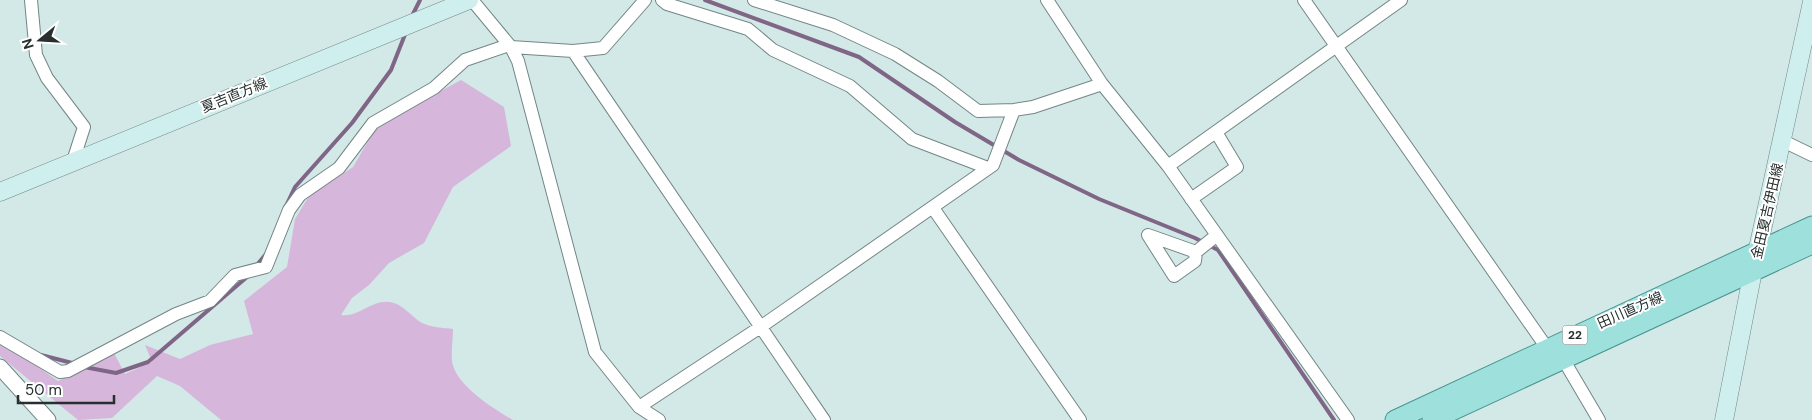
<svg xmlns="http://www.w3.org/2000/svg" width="1812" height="420" viewBox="0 0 1812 420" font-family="'DM Sans','Noto Sans JP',sans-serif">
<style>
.green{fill:#d7b6db}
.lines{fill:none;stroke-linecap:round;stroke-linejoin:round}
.stream{stroke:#806686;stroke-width:4}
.minor-casing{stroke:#738685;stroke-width:14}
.tertiary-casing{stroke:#738685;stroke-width:17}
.secondary-casing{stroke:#738685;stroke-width:19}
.primary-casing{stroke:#499490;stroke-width:21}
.minor{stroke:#fff;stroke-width:12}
.tertiary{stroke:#fff;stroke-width:15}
.secondary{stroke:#ceefed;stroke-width:18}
.primary{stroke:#9de0dc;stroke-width:19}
.labels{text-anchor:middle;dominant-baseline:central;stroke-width:4;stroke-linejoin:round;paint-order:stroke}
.shield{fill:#fff;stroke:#686d6d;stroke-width:1}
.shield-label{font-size:12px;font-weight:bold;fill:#272f2f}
.street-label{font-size:14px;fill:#272f2f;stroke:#fff}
</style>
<rect width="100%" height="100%" fill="#d3e9e7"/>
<!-- green -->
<path class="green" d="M461 80 504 107 511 146 453 187 424 243 389 263 369 285 352 298 341 315C358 318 371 300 389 302 402 303 412 317 422 323 430 327 444 328 453 329 453 339 451 351 452 361 455 385 494 409 513 420H221L180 386 157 376 112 418 78 420 0 356V340L58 381 114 353 125 374 152 362 145 345 180 359 210 345 253 334 244 301 287 267 295 219 309 196 353 167 377 126Z"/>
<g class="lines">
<!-- stream -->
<path class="stream" d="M705 0 859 57 955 122 1019 160 1099 199 1195 238 1218 250 1334 420
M412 16 420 0
M286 206 295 187 352 123 391 70 406 32
M256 266 266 254
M41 355 76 364
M84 367 116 373 148 362 247 277"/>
<defs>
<path id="minor" d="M31 0 36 55 47 78 84 127 73 161
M472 0 511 47 518 61 595 352 639 407 659 420
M662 0 667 4 748 29 773 50 850 86 912 139 988 168
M754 0 833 25 895 54 938 81 978 111 1014 110 1033 107 1102 84
M1047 0 1102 84 1168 166 1348 420
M1304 0 1547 348 1563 359 1599 420
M511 47 573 51 603 48 645 0
M573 51 824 420
M1783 141 1812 155
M1168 166 1401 0
M1191 199 1237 167 1216 132
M933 208 1080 420
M1196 252 1148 235 1174 276 1195 261 1196 252 1217 235
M0 337 60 372 68 371 176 314 210 301 235 275 266 267 289 210 300 195 339 168 373 123 434 88 465 60 509 45
M639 407 759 328 993 165 1014 110"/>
<path id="tertiary" d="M0 367 48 420"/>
<path id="secondary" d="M0 192 469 0
M1724 420 1753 271 1812 2"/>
<path id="primary" d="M1395 420 1812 226
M1432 420 1812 244"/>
</defs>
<!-- minor casing -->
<use href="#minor" class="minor-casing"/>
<!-- tertiary casing -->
<use href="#tertiary" class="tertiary-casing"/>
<!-- secondary casing -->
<use href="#secondary" class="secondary-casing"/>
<!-- primary casing -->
<use href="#primary" class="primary-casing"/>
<!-- minor -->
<use href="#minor" class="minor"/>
<!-- tertiary -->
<use href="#tertiary" class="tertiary"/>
<!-- secondary -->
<use href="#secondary" class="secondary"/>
<!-- primary -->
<use href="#primary" class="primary"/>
</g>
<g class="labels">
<!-- shield labels -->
<rect class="shield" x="1562.5" y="325.5" width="25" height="19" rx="4"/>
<g class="shield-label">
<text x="1575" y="335">22</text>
</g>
<!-- street labels -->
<g class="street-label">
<text transform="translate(234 95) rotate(-22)">夏吉直方線</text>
<text transform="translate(1767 211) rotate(-77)">金田夏吉伊田線</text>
<text transform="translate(1630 310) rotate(-24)">田川直方線</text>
</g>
</g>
<!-- north arrow -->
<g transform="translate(40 40) rotate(252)" stroke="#ffffff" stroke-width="4" paint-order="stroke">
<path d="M0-4L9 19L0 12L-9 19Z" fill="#272f2f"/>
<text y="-8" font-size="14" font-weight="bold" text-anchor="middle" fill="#272f2f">N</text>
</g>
<!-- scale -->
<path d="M18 395v8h96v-8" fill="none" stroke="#272f2f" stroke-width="2.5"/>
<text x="25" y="395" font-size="15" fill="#272f2f" stroke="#ffffff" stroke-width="4" paint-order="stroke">50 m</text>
</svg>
